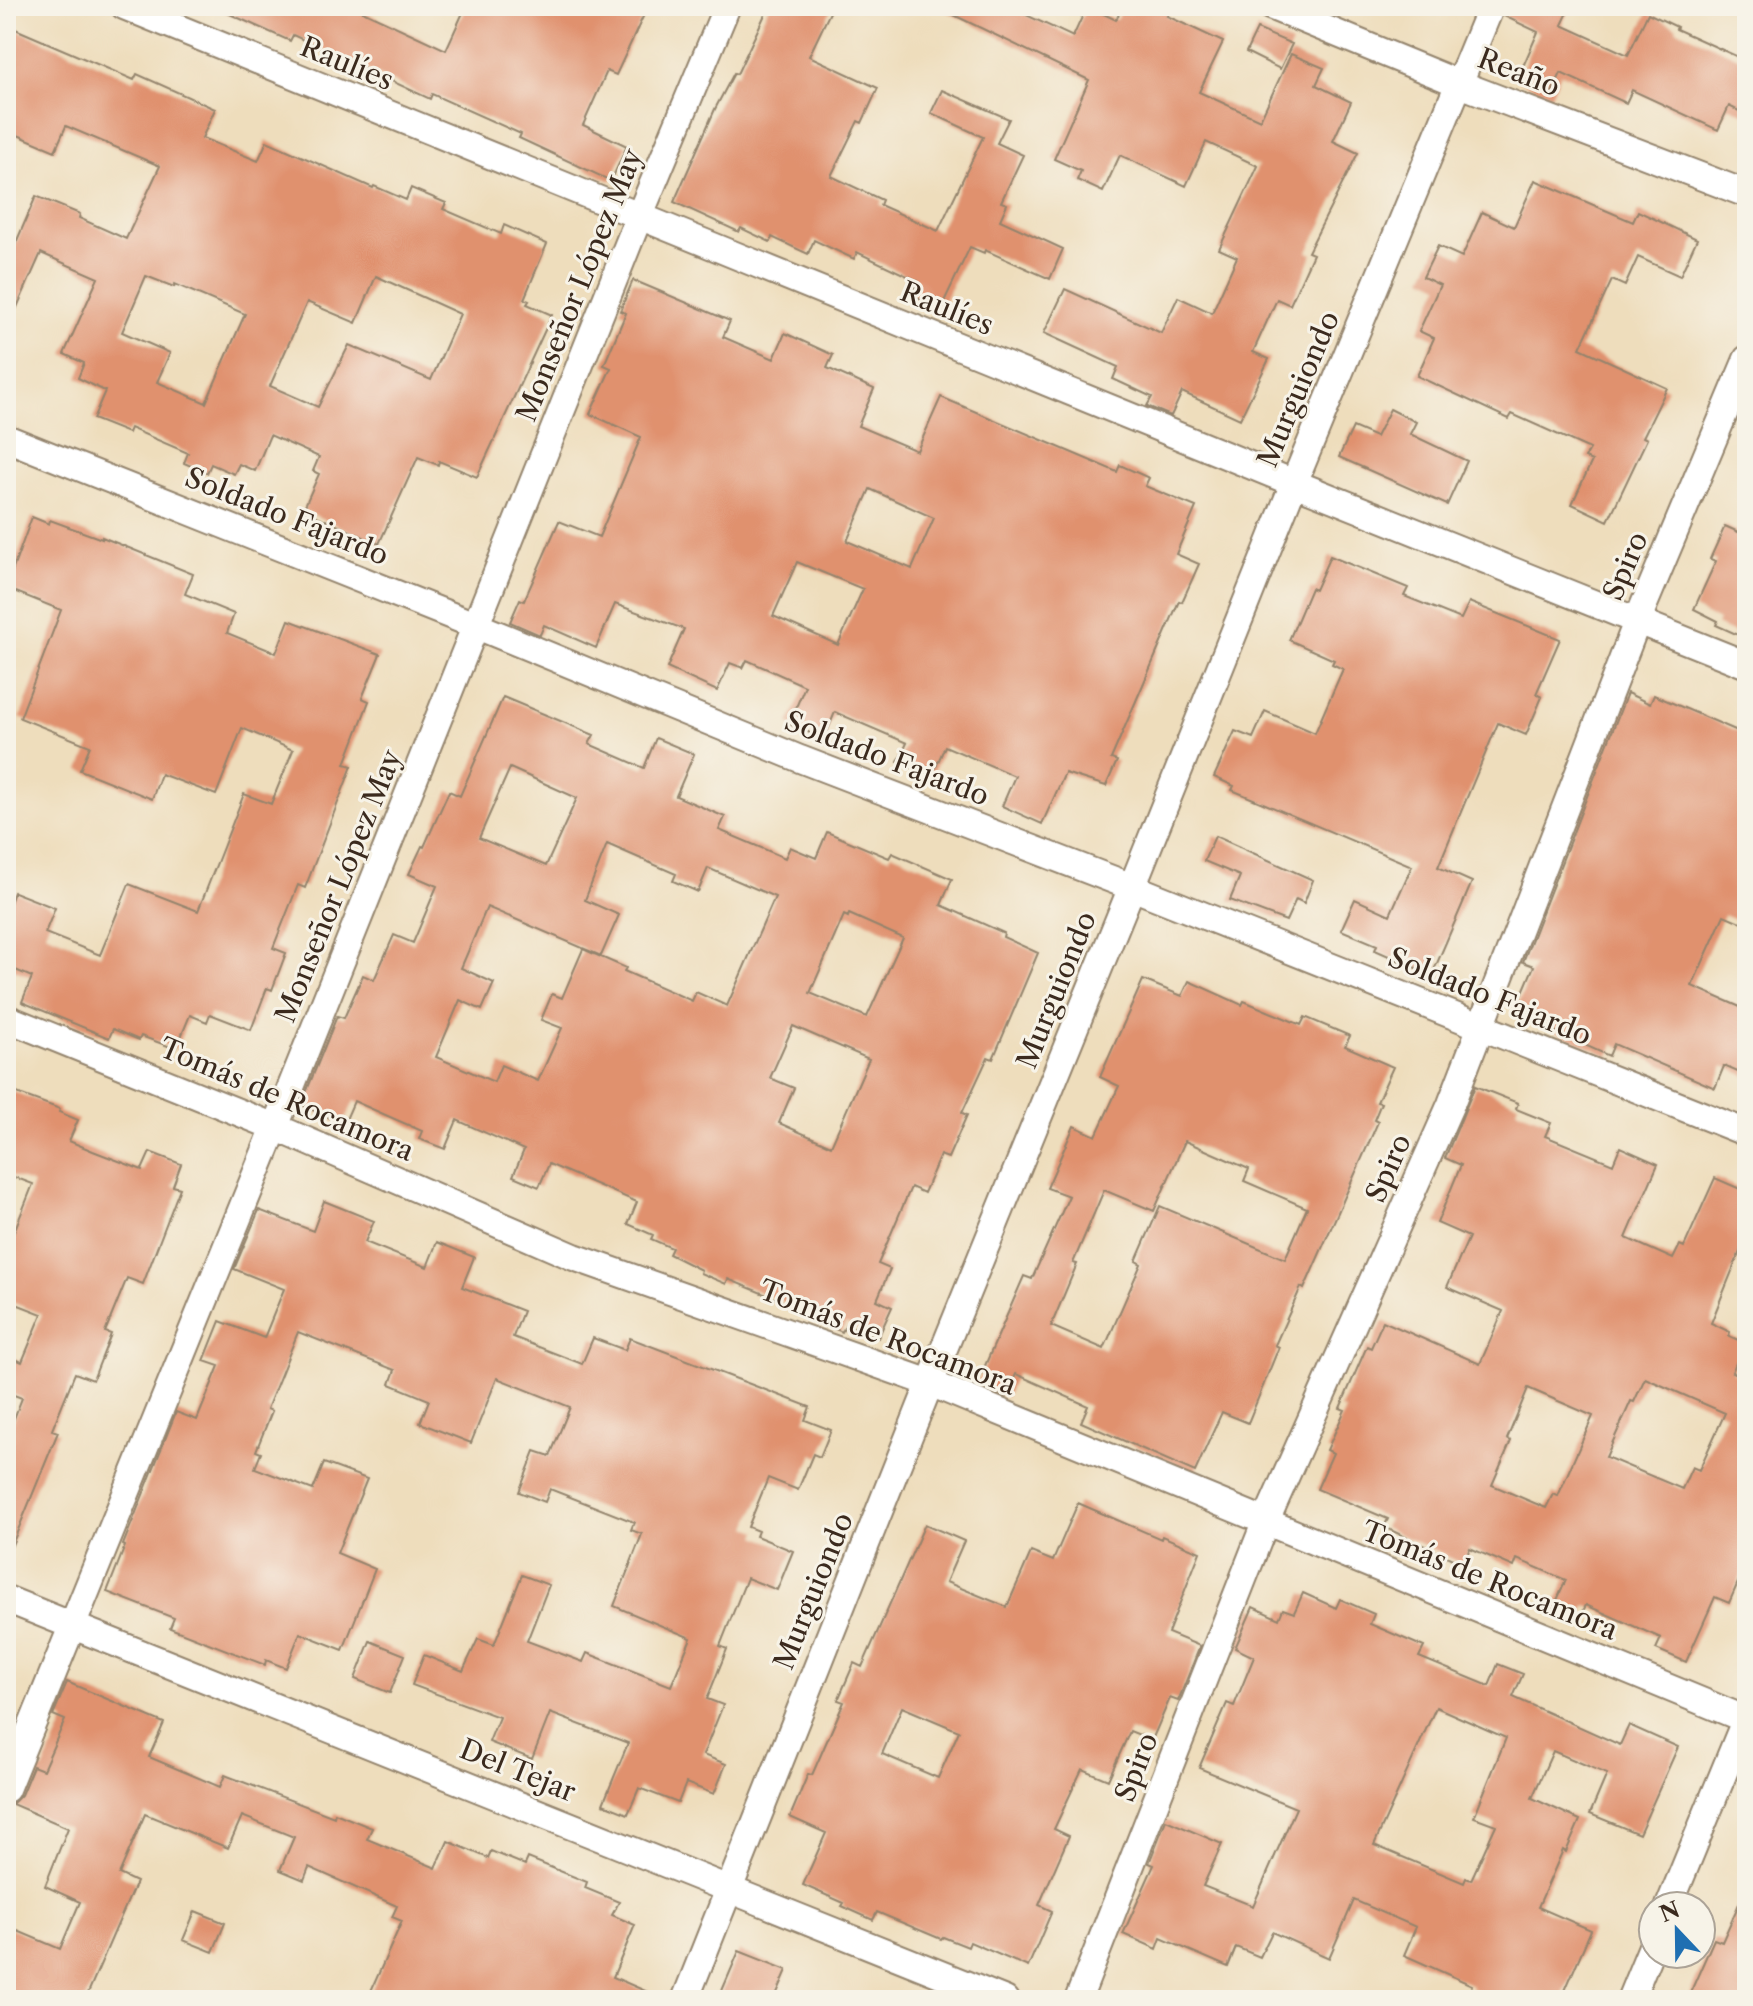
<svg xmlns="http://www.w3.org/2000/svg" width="1753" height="2006" viewBox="0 0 1753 2006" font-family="'Libre Caslon Text',serif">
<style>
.building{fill:#e0916e;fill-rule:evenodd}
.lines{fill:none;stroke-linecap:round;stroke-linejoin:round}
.minor-casing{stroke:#94846d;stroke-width:30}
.minor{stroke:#fff;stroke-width:26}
.labels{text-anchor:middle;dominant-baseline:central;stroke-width:6;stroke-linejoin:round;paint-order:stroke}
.street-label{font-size:28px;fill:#3b2a1e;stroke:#f7f3e8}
</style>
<rect width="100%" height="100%" fill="#f7f3e8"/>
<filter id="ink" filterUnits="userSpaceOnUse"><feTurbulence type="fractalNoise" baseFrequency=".0125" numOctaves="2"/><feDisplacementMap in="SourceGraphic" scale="16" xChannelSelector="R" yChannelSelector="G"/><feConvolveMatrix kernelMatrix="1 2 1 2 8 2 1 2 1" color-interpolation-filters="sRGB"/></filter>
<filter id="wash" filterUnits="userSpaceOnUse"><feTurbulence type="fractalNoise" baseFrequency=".006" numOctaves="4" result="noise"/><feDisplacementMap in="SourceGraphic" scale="32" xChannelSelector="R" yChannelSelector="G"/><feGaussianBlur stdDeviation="1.8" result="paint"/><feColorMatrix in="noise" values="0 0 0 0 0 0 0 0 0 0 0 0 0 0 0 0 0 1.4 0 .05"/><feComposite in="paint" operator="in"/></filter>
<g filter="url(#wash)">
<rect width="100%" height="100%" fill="#eeddbc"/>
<g id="blocks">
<!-- building -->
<path class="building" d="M212 6H352L446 50 466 6H648L616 75 607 71 583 125 627 146 611 181 519 138 521 134 432 94 430 99 293 35 290 41Z
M769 6H833L809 56 878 88 862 123 858 121 831 176 882 200 880 205 938 231 983 137 931 113 942 90 1009 119 997 143 1023 155 1001 202 1007 204 1000 220 1063 249 1050 279 985 250 984 253 970 247 941 308 911 295 918 281 857 252 854 259 814 240 808 254 772 237 770 242 741 228 739 232 674 202 715 109 734 73 737 74Z
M935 6H1007L1073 37 1087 6 1116 20 1123 6H1172L1167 16 1223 42 1199 92 1260 120 1291 54 1324 68 1316 85 1351 102 1333 141 1358 153 1308 252 1313 254 1290 305 1277 299 1253 352 1269 359 1240 419 1182 392 1171 416 1147 406 1152 397 1113 379 1118 367 1044 333 1065 289 1161 333 1178 297 1212 313 1237 257 1219 249 1258 166 1206 142 1186 186 1120 155 1103 192 1077 180 1081 171 1054 159 1089 80Z
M1507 6H1571L1562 25 1628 55 1648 13 1677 27 1676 29 1747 61V115L1729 106 1718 130 1632 90 1626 103 1561 73 1551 95 1517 80 1538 32 1504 16Z
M6 25 134 80 137 74 215 109 202 138 258 161 267 141 373 188 374 186 406 200 411 188 446 203 443 209 501 234 504 225 547 244 524 299 529 301 527 304 552 315 477 477 439 461 438 465 418 457 379 544 303 510 319 474 313 471 319 457 270 435 255 471 239 464 234 474 211 464 207 473 184 463 188 453 130 428 128 433 93 419 105 391 78 378 84 363 64 354 98 278 41 253 6 332V266L36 196 80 214 79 218 126 239 160 166 66 126 55 151 6 130ZM146 276 174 287 175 284 245 314 206 403 157 382 170 353 122 332ZM376 276 460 314 431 380 349 345 318 407 270 386 307 302 356 323Z
M1257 29 1292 44 1280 69 1246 52Z
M1535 180 1633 222 1638 211 1697 239 1680 276 1638 257 1625 286 1612 280 1580 348 1667 388 1643 437 1647 439 1608 521 1572 504 1592 461 1585 458 1590 449 1512 414 1509 419 1417 376 1434 338 1419 331 1440 285 1423 277 1438 246 1462 257 1482 212 1514 227Z
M633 280 730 321 723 337 774 359 785 333 833 355 827 368 874 389 858 426 917 451 941 397 1117 472 1120 465 1149 478 1145 486 1196 507 1176 554 1199 564 1182 602 1179 601 1111 759 1117 761 1106 786 1065 773 1042 824 1002 806 1015 776 945 746 932 776 898 762 907 743 835 712 824 739 789 724 805 686 747 660 743 668 730 663 717 691 667 668 684 629 615 604 596 648 544 625 540 635 510 622 520 599 524 601 559 521 599 537 641 437 590 414 611 368 604 365 626 313 620 311ZM870 489 934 518 912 569 847 541ZM797 562 863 589 838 645 773 616Z
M1390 409 1416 422 1410 434 1467 461 1447 505 1339 457 1353 427 1376 437Z
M32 517 49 524 50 520 102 539V537L193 574 185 594 234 614 227 633 276 653 289 620 380 654 362 698 369 701 345 764 352 766 305 888 298 885 273 948 286 953 272 990 267 988 251 1030 210 1014 207 1022 190 1015 176 1049 141 1036 139 1040 113 1029 109 1038 22 1002 32 977 6 966V914L14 892 55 908 45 933 100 955 129 884 198 911 244 794 271 804 293 750 242 728 216 795 161 774 152 799 80 770 90 746 20 718 61 610 6 588Z
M1725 526 1747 536V639L1716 625 1718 621 1694 609 1716 561 1710 559Z
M1330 556 1408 588 1404 596 1461 619 1469 602 1560 639 1536 694 1542 697 1526 735 1498 723 1438 867 1472 882 1432 975 1375 950 1377 945 1341 930 1355 899 1390 915 1412 866 1232 790 1234 786 1214 777 1235 731 1253 738 1265 711 1315 733 1343 669 1332 664 1334 660 1289 640 1311 588 1315 590Z
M1627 693 1650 704 1654 695 1747 735V925L1724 915 1692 986 1747 1010V1076L1724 1066 1715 1088 1614 1044 1609 1056 1514 1013 1534 966 1523 962Z
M503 697 594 735 589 744 644 768 656 738 694 754 676 796 725 817 719 830 785 858 790 847 816 858 827 832 889 858 892 853 952 879 941 905 1004 933 1003 937 1038 953 993 1059 988 1057 962 1113 967 1115 948 1158 940 1155 924 1193 911 1187 878 1264 890 1269 877 1300 892 1307 878 1338 846 1324 842 1332 797 1312 798 1308 728 1279 726 1284 700 1273 701 1270 669 1254 672 1248 651 1239 653 1235 628 1224 637 1202 549 1164 539 1187 513 1176 524 1150 457 1120 445 1149 419 1139 422 1131 354 1101 344 1124 301 1105 337 1016 344 1018 363 975 374 980 394 935 413 943 437 886 409 874 422 846 424 847 449 791 460 796ZM510 768 577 798 546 866 479 838ZM607 844 676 874 673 881 698 892 708 868 775 897 727 1006 696 992 692 1001 624 971 626 968 583 949 562 998 552 994 541 1020 562 1028 538 1081 501 1065 494 1082 436 1057 460 1000 482 1010 494 983 461 968 487 907 601 956 619 915 585 900ZM849 914 903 938 867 1017 810 993 844 915 848 917ZM793 1026 869 1059 831 1146 779 1123 794 1088 770 1078Z
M1215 836 1313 880 1304 903 1296 899 1286 921 1230 900 1240 876 1204 861Z
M1143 980 1182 996 1189 981 1242 1005 1244 1001 1301 1025 1305 1017 1350 1036 1345 1046 1393 1067 1377 1102 1381 1103 1374 1120 1378 1122 1304 1289 1301 1287 1275 1345 1279 1347 1248 1423 1222 1412 1195 1472 1081 1422 1088 1406 1016 1374 1006 1397 977 1384 1024 1276 1032 1279 1069 1196 1047 1188 1074 1126 1096 1136 1119 1086 1100 1077ZM1185 1141 1249 1169 1244 1181 1307 1208 1285 1259 1160 1206 1136 1261 1141 1264 1104 1349 1051 1326 1077 1264 1073 1263 1104 1190 1154 1211Z
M1475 1086 1518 1103 1516 1109 1551 1123 1545 1136 1613 1164 1620 1147 1658 1164 1626 1238 1673 1259 1680 1245 1684 1247 1715 1178 1747 1192V1234L1711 1323 1730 1332 1729 1336 1745 1343 1732 1372 1742 1376 1747 1365V1562L1729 1603 1715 1597 1686 1662 1656 1649 1661 1638 1586 1605 1579 1620 1553 1609 1566 1580 1517 1559 1514 1567 1470 1548 1463 1564 1384 1527 1388 1519 1317 1489 1333 1453 1327 1450 1345 1410 1340 1408 1367 1346 1371 1348 1383 1321 1480 1364 1503 1311 1447 1287 1469 1237 1437 1223 1461 1165 1445 1158ZM1645 1378 1725 1413 1699 1470 1692 1467 1682 1489 1606 1457 1631 1401 1634 1402ZM1528 1388 1593 1416 1558 1496 1553 1494 1546 1508 1492 1485 1511 1441 1507 1439Z
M6 1089 60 1109 59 1112 78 1120 69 1141 93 1151 142 1170 150 1152 181 1164 173 1186 180 1188 143 1284 127 1278 105 1332 111 1334 93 1380 75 1373 52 1430 58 1432 7 1557 6 1439 22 1398 6 1392V1355L22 1362 42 1314 6 1300V1252L33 1184 6 1174Z
M324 1201 374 1221 365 1242 427 1267 437 1242 474 1257 462 1287 523 1311 513 1337 582 1364 593 1338 625 1350 630 1338 810 1407 805 1420 831 1430 820 1457 813 1454 798 1490 768 1478 748 1527 758 1531 756 1536 793 1551 777 1590 747 1578 720 1646 727 1649 707 1699 723 1705 703 1755 726 1764 714 1794 686 1783 678 1803 639 1788 628 1814 603 1804 628 1743 550 1713 532 1759 489 1742 499 1717 412 1685 424 1655 463 1671 478 1639 494 1645 522 1575 549 1585 527 1641 583 1662 587 1653 671 1686 691 1638 614 1606 642 1534 631 1530 634 1522 550 1489 545 1502 519 1492 535 1451 550 1456 570 1407 497 1378 471 1443 420 1423 429 1400 390 1384 395 1370 298 1332 267 1409 272 1411 256 1451 261 1453 255 1468 313 1490 324 1463 367 1479 337 1553 375 1569 343 1650 300 1633 286 1668 266 1660 265 1665 170 1628 174 1618 107 1592 125 1546 123 1545 176 1412 197 1420 219 1366 204 1361 220 1321 264 1338 284 1289 234 1269 259 1210 313 1231Z
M1078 1503 1161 1539 1162 1536 1200 1552 1168 1633 1200 1646 1178 1701 1170 1698 1152 1740 1130 1731 1108 1780 1082 1769 1054 1829 1069 1836 1039 1905 1052 1911 1028 1967 970 1942 968 1947 943 1937 941 1939 877 1912 873 1920 842 1906 844 1903 803 1885 826 1833 790 1817 808 1774 812 1775 844 1702 838 1700 854 1663 862 1667 925 1524 964 1541 946 1582 1007 1607 1031 1552 1053 1561ZM902 1707 959 1731 938 1778 882 1754Z
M1303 1593 1336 1608 1340 1599 1374 1614 1370 1624 1424 1647 1419 1657 1489 1686 1498 1664 1523 1674 1513 1697 1620 1745 1629 1725 1678 1747 1639 1834 1590 1814 1607 1774 1553 1751 1532 1798 1580 1820 1566 1852 1563 1850 1538 1907 1591 1930 1561 2000H1498L1471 1988 1472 1985 1404 1955 1416 1927 1354 1900 1329 1958 1272 1932 1260 1957 1236 1947 1228 1967 1161 1938 1157 1949 1123 1934 1154 1865 1149 1863 1166 1820 1222 1844 1203 1886 1253 1906 1296 1808 1199 1768 1227 1703 1234 1706 1254 1657 1235 1648 1253 1607 1279 1619 1283 1609 1294 1613ZM1436 1707 1506 1738 1474 1817 1496 1825 1471 1880 1466 1878 1464 1883 1374 1845Z
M370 1641 405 1655 390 1693 355 1679Z
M67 1682 164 1723 149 1757 220 1787 225 1775 334 1817 335 1813 372 1828 367 1839 436 1868 448 1841 488 1858 491 1851 525 1865 528 1858 587 1882 585 1888 619 1902 612 1915 635 1925 613 1977 666 2000H367L402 1921 392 1917 397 1906 309 1867 304 1880 280 1870 294 1837 242 1816 228 1848 145 1814 119 1874 136 1882 85 2000H6V1926L60 1949 80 1902 45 1886 68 1828 12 1804 21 1795 33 1766 43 1770 65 1720 53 1715Z
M1747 1886V2000H1687L1714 1939 1722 1942Z
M195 1911 225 1923 213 1952 183 1940Z
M739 1951 787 1970 774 2000H718Z"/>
</g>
</g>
<g filter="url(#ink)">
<use href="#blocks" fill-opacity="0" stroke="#94846d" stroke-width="2"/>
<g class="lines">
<defs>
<path id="minor" d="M124 6 1294 483 1747 665
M1270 6 1460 84 1747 194
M6 438 477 626 800 759 1132 887 1747 1133
M6 1018 275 1127 574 1257 930 1383 1747 1720
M6 1599 1005 2000
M6 1789 275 1127 639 217 727 6
M1669 1906 1747 1716
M685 2000 930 1383 1132 887 1294 483 1491 6
M1078 2000 1265 1523 1451 1104 1638 619 1747 359
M1630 2000 1653 1944"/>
</defs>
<!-- minor casing -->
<use href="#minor" class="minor-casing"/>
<!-- minor -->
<use href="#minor" class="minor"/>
</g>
</g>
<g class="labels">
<!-- street labels -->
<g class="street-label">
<text transform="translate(347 63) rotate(22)">Raulíes</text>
<text transform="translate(1519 72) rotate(21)">Reaño</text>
<text transform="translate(579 285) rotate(-68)">Monseñor López May</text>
<text transform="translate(947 308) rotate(22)">Raulíes</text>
<text transform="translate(1298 389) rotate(-67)">Murguiondo</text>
<text transform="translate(287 516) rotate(22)">Soldado Fajardo</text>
<text transform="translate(1625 566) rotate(-67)">Spiro</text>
<text transform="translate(887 758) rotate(21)">Soldado Fajardo</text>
<text transform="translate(338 886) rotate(-68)">Monseñor López May</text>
<text transform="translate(1056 990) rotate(-68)">Murguiondo</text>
<text transform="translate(1490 996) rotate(22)">Soldado Fajardo</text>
<text transform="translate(287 1099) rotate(23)">Tomás de Rocamora</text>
<text transform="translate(1388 1168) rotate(-66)">Spiro</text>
<text transform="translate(888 1337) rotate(21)">Tomás de Rocamora</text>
<text transform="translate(1490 1580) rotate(22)">Tomás de Rocamora</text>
<text transform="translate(813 1591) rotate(-68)">Murguiondo</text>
<text transform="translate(1136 1767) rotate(-69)">Spiro</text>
<text transform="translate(518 1770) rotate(22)">Del Tejar</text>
</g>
</g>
<!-- margin -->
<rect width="1753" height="2006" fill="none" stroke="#f7f3e8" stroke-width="32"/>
<!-- north arrow -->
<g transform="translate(1677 1930) rotate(338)"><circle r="38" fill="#f7f3e8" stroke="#aca397" stroke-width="2"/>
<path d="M0-6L14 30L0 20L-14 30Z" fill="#1f6fb2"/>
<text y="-12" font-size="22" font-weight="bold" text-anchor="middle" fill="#3b2a1e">N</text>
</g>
</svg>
